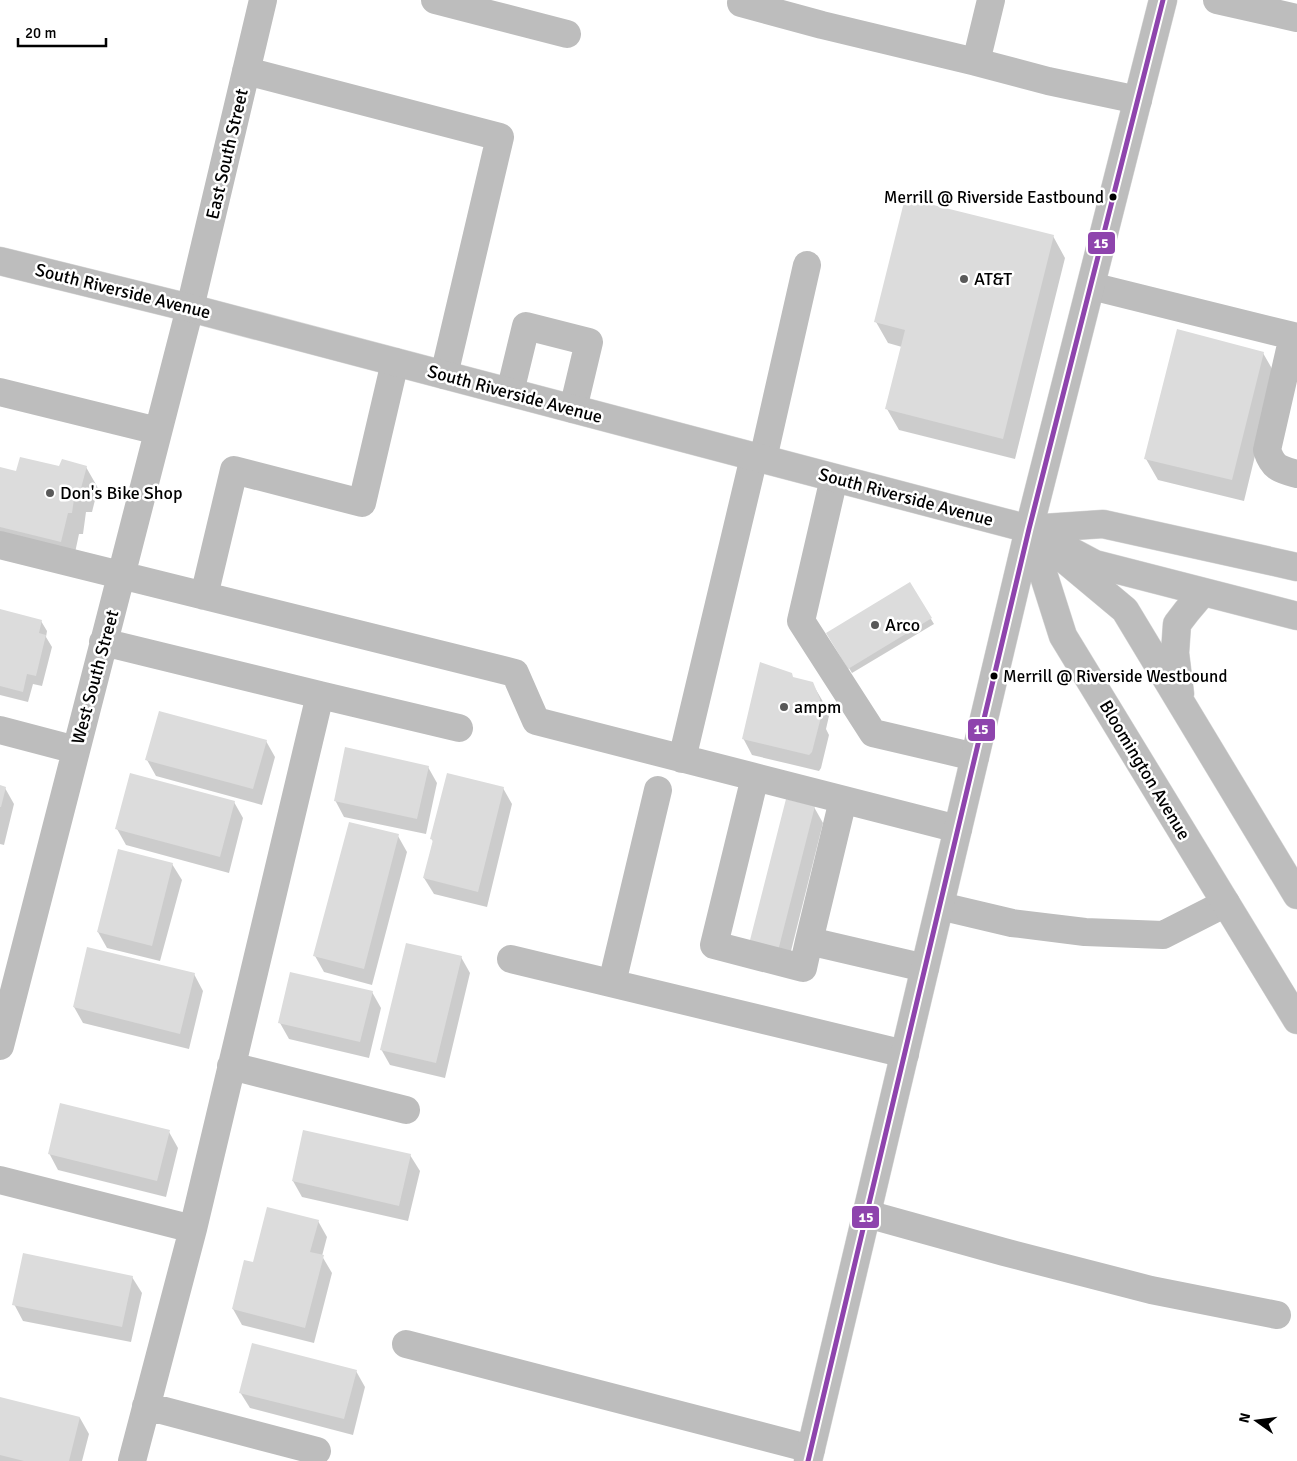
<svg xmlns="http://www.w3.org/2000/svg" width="1297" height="1461" viewBox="0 0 1297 1461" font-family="Signika,sans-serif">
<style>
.shadow{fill:#0003}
.building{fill:#dcdcdc}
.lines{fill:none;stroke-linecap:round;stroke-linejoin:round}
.major-casing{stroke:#dbdbdb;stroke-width:29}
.minor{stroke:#bdbdbd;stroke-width:28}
.major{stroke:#bdbdbd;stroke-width:28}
.bus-1-casing{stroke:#fff;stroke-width:9}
.bus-1{stroke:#8e44ad;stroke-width:5}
.bus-dot{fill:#000;stroke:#fff;stroke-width:2}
.poi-dot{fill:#595959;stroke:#fff;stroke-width:2}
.labels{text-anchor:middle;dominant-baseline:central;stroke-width:5;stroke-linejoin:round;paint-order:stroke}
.bus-label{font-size:17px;fill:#000;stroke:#fff;text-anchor:end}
.street-label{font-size:18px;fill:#000;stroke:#fff}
.poi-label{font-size:18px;fill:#000;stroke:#fff;text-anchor:start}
.line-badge{stroke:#fff;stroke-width:2}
.badge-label{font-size:14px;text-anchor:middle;font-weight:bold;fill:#fff}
</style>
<rect width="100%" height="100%" fill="#fff"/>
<!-- shadow -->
<path class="shadow" d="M1053 236 1065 258 1015 459 899 430 887 409 902 347 888 343 876 322Z
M1263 353 1275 374 1244 501 1158 480 1146 459Z
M86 467 98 488 92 512H86L83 534H79L73 562 0 545V469L17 473 60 468Z
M910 584 934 624 852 673 828 633Z
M0 614 41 621 47 631 46 637 52 647 42 686 33 684 28 702 0 695Z
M793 678 812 683 822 700 829 716 826 729 829 735 821 768 819 771 752 755 743 738Z
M266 741 275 757 262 805 156 776 147 760Z
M428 767 437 783 426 834 344 817 335 800Z
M0 787 5 788 14 804 4 845 0 844Z
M503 788 512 804 487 907 434 894 424 878 433 842 432 839Z
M234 802 243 818 229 873 126 845 117 829Z
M814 807 823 823 787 967 760 960Z
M398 836 407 852 372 985 324 972 315 956Z
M172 864 182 880 160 961 107 948 98 932Z
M461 957 470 973 445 1078 390 1065 381 1049Z
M194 974 203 991 189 1049 83 1023 74 1007Z
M372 992 381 1008 369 1058 289 1039 280 1023Z
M169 1132 178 1148 166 1197 58 1170 49 1153Z
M410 1155 420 1171 408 1221 302 1197 293 1181Z
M318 1221 327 1237 322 1256 332 1273 314 1343 242 1325 233 1309 254 1264Z
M132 1277 142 1293 131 1342 23 1321 14 1304Z
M356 1371 365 1387 353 1435 250 1408 240 1392Z
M0 1398 80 1418 89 1434 82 1461H0Z"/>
<!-- building -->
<path class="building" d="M905 198 1054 235 1003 439 885 409 905 330 874 322Z
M1177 329 1264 352 1232 480 1144 459Z
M20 457 59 466 62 459 87 466 80 492H75L72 513H68L61 542 0 527V467L16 471Z
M910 582 932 618 848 669 826 633Z
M0 609 42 620 39 633 46 635 36 676 27 674 23 692 0 686Z
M760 662 792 673 793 677 813 682 820 699 817 716 821 717 812 752 809 755 742 739Z
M159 711 267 740 253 789 145 760Z
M345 747 429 766 417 819 334 801Z
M130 773 235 801 220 857 115 829Z
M447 773 504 787 478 892 423 878 433 840 430 839Z
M0 785 6 787 1 807H0Z
M786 799 815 806 778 951 749 944Z
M349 822 399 834 364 969 313 956Z
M118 849 173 863 152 946 97 932Z
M406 943 462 956 436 1063 380 1050Z
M87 947 195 973 180 1034 73 1007Z
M290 972 373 991 360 1042 278 1023Z
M60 1103 170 1130 157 1181 48 1154Z
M303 1130 411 1154 399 1206 292 1181Z
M267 1207 319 1220 310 1252 324 1255 305 1328 232 1309 244 1260 253 1262Z
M23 1253 133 1276 122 1327 12 1305Z
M252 1343 357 1370 344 1419 239 1393Z
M0 1397 80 1417 69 1461H24L0 1455Z"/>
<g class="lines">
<defs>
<path id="major" d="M0 261 190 308 1029 529 1095 564 1297 616
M1029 529 1063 636 1297 1020
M1029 529 1103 524 1297 567
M1064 559 1125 610 1297 895
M1180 694 1175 653 1177 624 1187 611 1203 592
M808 1461 1029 529 1163 0"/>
</defs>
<!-- major casing -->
<use href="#major" class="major-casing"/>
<!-- minor -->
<path class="minor" d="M435 0 567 34
M742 0 741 3 822 25 976 62
M991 0 976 62 1048 81 1138 100
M1217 0 1297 18
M246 71 500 137 444 375
M1091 286 1297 337
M1293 336 1267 450C1273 468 1279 469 1297 474
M0 392 158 431
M510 392 526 326 589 342 573 409
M763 459 807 265
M834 478 801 621 873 733 975 757
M0 545 515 673 536 721 958 829
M204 596 234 470 362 503 395 362
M103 642 320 695 193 1229
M320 695 459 728
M0 730 76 750
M682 759 754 457
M755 777 714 945 803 968 809 941
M843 800 809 941 925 968
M940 906 1012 923 1085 932 1163 935 1226 903
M511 959 905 1054
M612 983 658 790
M0 1046 190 308 263 0
M231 1066 406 1110
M0 1180 193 1229 132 1461
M867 1214 1004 1252 1151 1290 1277 1315
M406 1344 811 1449
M146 1406 317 1451"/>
<!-- major -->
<use href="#major" class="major"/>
<defs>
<path id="bus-1" d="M808 1461 1029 529 1163 0"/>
</defs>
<!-- bus-1 casing -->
<use href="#bus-1" class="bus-1-casing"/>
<!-- bus-1 -->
<use href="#bus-1" class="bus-1"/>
</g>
<!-- markers -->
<g class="bus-dot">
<circle cx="1113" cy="197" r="4.5"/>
<circle cx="994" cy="676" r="4.5"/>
</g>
<g class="poi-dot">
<circle cx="964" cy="279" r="5"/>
<circle cx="50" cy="493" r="5"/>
<circle cx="875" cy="625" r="5"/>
<circle cx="784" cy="707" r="5"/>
</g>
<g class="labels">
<!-- bus labels -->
<g class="bus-label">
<text x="1104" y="197">Merrill @ Riverside Eastbound</text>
<text x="1003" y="676" text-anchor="start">Merrill @ Riverside Westbound</text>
</g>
<!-- street labels -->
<g class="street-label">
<text transform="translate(227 154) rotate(-77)">East South Street</text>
<text transform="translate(123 291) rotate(14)">South Riverside Avenue</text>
<text transform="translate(515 394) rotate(15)">South Riverside Avenue</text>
<text transform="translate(906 497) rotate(15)">South Riverside Avenue</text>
<text transform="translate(95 677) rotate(-75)">West South Street</text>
<text transform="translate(1145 770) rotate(59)">Bloomington Avenue</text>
</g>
<!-- poi labels -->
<g class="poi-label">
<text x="974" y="279">AT&amp;T</text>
<text x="60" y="493">Don's Bike Shop</text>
<text x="885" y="625">Arco</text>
<text x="794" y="707">ampm</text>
</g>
</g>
<g class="line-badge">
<rect x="1087" y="231" width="29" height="24" rx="5" fill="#8e44ad"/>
<rect x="967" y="718" width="29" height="24" rx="5" fill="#8e44ad"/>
<rect x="851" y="1205" width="29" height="24" rx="5" fill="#8e44ad"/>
</g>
<g class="badge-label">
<text x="1101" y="248">15</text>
<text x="981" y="734">15</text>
<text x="866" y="1222">15</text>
</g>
<!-- north arrow -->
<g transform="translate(1257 1421) rotate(284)" stroke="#ffffff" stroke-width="4" paint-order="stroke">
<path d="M0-4L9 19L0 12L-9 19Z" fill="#000000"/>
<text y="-8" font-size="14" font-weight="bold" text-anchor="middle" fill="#000000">N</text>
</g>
<!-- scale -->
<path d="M18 38v8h88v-8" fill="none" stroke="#000000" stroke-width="2.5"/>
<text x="25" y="38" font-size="15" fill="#000000" stroke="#ffffff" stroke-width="4" paint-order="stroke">20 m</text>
</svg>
